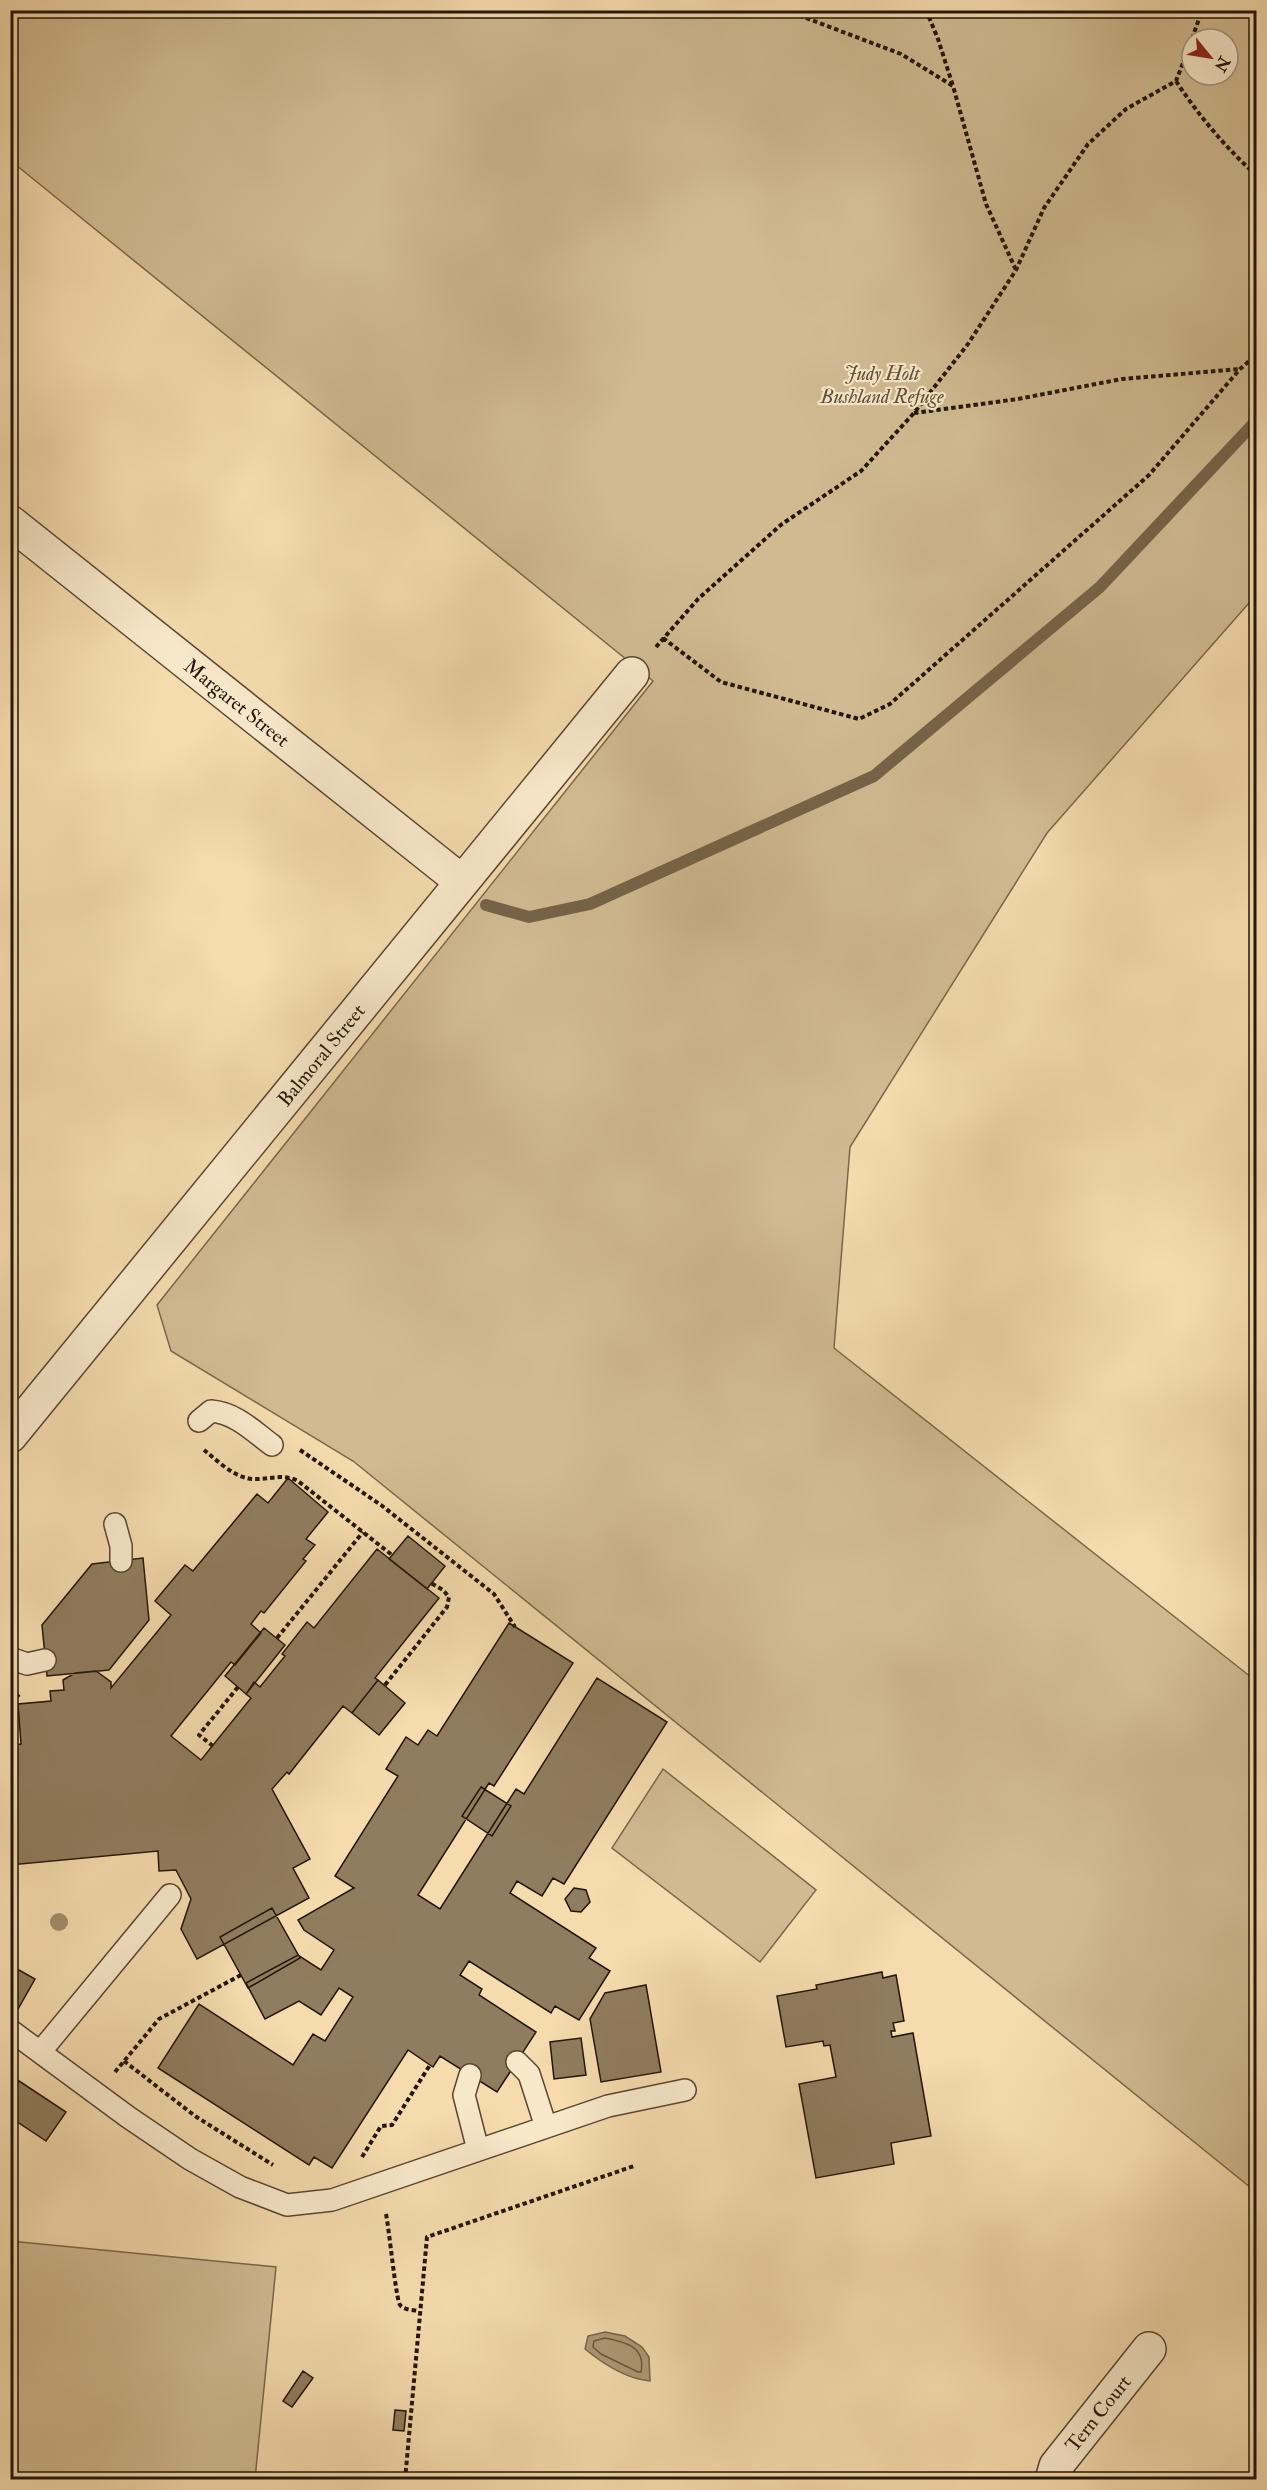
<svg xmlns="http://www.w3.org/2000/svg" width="1267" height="2490" viewBox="0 0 1267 2490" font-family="'IM FELL Double Pica',serif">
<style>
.green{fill:#d1ba92;stroke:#7a684c;stroke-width:1.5;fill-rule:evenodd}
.water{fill:#ae9875;stroke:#766449;stroke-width:1.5}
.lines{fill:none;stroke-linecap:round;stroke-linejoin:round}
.shore{stroke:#68573e;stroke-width:1.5}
.stream{stroke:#766449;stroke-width:12}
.building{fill:#907c5e;stroke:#231607;stroke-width:1.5}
.lane-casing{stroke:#584731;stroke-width:24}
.street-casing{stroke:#584731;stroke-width:36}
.path{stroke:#231607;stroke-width:4;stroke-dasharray:4.5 3;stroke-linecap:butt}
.lane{stroke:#f8e8ca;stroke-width:21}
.street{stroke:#f8e8ca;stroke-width:33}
.tree{fill:#a38e6d}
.labels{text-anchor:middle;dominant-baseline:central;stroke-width:4.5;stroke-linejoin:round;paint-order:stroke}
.park-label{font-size:20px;font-style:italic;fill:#604f38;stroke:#f8e8ca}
.street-label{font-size:20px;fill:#231607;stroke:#f8e8ca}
</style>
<rect width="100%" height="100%" fill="#f5dbae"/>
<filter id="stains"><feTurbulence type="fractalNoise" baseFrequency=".00333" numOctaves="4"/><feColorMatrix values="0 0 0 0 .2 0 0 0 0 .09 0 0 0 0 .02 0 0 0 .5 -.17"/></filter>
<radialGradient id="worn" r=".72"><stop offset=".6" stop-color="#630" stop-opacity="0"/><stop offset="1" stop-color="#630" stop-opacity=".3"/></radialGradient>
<!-- green -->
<path class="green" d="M10 11H1256V595L1047 833 850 1147 834 1348 1256 1681V2192L353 1461 171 1351 157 1305 653 681 11 161ZM1192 39H1228V75H1192Z
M663 1769 816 1890 760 1962 612 1848Z
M10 2241 276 2267 255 2479H11Z"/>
<!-- water -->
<path class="water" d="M605 2332 625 2336 642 2347 649 2357 650 2381C627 2379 602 2363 585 2349L588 2336Z"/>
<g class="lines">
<!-- shore -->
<path class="shore" d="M605 2338C626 2342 646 2347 641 2372H638L601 2354 593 2347 594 2341Z"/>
<!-- stream -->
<path class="stream" d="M486 905 529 917 590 904 874 776 1100 587 1256 421"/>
</g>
<!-- building -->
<path class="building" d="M288 1478 328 1512 306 1539 315 1545 303 1559 306 1561 264 1613 261 1611 251 1624 261 1633 235 1665 231 1662 171 1736 201 1760 251 1698 246 1694 254 1682 260 1687 285 1656 282 1654 307 1622 314 1628 377 1549 439 1598 375 1678 378 1680 352 1713 343 1706 289 1774 287 1772 272 1789 310 1859 293 1868 309 1898 197 1959 181 1929 191 1899 176 1870 159 1871 158 1851 10 1865V1786L16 1785 13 1745 21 1744 18 1704 51 1701 50 1691 64 1690 63 1680 75 1673 96 1671 111 1682V1688L171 1615 155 1601 185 1565 193 1571 257 1494 268 1503Z
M408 1536 445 1566 427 1589 389 1559Z
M143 1558 149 1620 109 1670 47 1676 42 1625 92 1564Z
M509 1623 573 1663 494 1786 489 1783 418 1895 440 1909 516 1789 524 1794 597 1678 667 1722 564 1884 553 1878 542 1896 517 1881 510 1893 596 1948 589 1958 610 1971 579 2020 555 2006 551 2013 469 1961 460 1975 482 1989 479 1995 536 2032 497 2092 440 2056 433 2067 408 2050 332 2168 314 2157 309 2165 158 2068 199 2004 293 2065 313 2034 325 2041 353 1997 339 1988 321 2015 299 2001 265 2019 246 1983 298 1955 321 1970 334 1950 304 1930 298 1920 354 1888 335 1876 398 1776 386 1769 406 1737 418 1745 428 1730 437 1736Z
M264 1628 285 1645 246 1694 225 1676Z
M378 1680 405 1703 379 1735 352 1713Z
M481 1787 511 1806 492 1836 462 1816Z
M574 1888 586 1890 590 1902 581 1912 571 1911 565 1899Z
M272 1908 300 1958 248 1988 220 1937Z
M10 1965 35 1979 18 2009 10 2005Z
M882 1972 883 1978 896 1975 904 2021 893 2023 895 2031H891L892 2037 913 2033 931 2136 891 2143 894 2164 816 2178 799 2084 836 2077 830 2045 824 2046 823 2041 786 2047 777 1996 817 1989 816 1985Z
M646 1985 661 2072 601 2082 590 2019 605 1993Z
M581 2038 586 2075 554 2079 550 2042Z
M13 2077 66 2112 46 2141 10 2117V2080Z
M303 2371 313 2378 292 2407 283 2401Z
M395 2410 406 2411 404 2431 393 2430Z"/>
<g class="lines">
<defs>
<path id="lane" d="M199 1421 211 1411C236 1413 253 1431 272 1445
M115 1524 121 1546V1561
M10 1658 27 1664 45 1660
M10 2030 128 2117 190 2159 240 2187 287 2205 332 2200 608 2106 685 2090
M41 2051 170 1895
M517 2062 529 2074 546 2127
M470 2075 464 2095 478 2150"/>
<g id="street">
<path id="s1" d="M10 522 461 881"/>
<path id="s2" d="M10 1436 632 674"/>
<path id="s3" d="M1052 2480 1056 2466 1149 2349"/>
</g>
</defs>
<!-- lane casing -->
<use href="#lane" class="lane-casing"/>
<!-- street casing -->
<use href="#street" class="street-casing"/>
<!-- path -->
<path class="path" d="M785 10 901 54 953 86 986 204 1016 270
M926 10 938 39 953 86
M1192 39 1202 10
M1176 81C1199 116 1225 147 1256 175
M914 413 1018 399 1122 379 1240 369
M663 638 721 682 859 719 890 704 1149 475 1240 369 1256 355
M656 647 698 599 782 524 861 471 914 413 968 344 1016 270 1044 208 1088 144 1126 109 1176 81 1192 40
M204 1450C218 1461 233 1477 252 1479 268 1480 283 1473 298 1481L392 1555
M300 1450 381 1505 494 1594 515 1627
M277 1638 363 1532
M385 1685 447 1607 449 1597 443 1590 431 1583
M10 1702 21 1693
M213 1746 199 1735 238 1687
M124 2061 195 2116 273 2165
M115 2072 159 2019 241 1975
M362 2157 381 2126 392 2125 430 2065
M386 2214C389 2228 396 2300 400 2305 404 2310 413 2310 419 2311
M405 2480 427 2237 634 2166"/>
<!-- lane -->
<use href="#lane" class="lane"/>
<!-- street -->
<use href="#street" class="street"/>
</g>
<!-- trees -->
<circle class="tree" cx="59" cy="1922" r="9"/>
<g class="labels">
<!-- park labels -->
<g class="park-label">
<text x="882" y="373">Judy Holt<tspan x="882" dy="23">Bushland Refuge</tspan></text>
</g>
<!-- street labels -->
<g class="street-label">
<text stroke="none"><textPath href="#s1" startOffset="290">Margaret Street</textPath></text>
<text stroke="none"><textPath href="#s2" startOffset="492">Balmoral Street</textPath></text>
<text stroke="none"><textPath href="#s3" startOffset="82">Tern Court</textPath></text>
</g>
</g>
<!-- margin -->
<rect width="1267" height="2490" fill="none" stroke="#f5dbae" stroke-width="36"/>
<rect x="12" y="12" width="1243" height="2466" fill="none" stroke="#231607" stroke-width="3"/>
<rect x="18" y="18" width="1231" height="2454" fill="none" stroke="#231607" stroke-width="1.5"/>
<!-- north arrow -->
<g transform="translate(1210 57) rotate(120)"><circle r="28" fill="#f8e8ca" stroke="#a3947c" stroke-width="1.5"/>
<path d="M0-4.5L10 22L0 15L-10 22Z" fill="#8f2418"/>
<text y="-9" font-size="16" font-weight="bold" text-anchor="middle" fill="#231607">N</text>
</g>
<rect width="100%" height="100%" filter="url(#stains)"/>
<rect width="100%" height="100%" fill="url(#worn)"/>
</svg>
